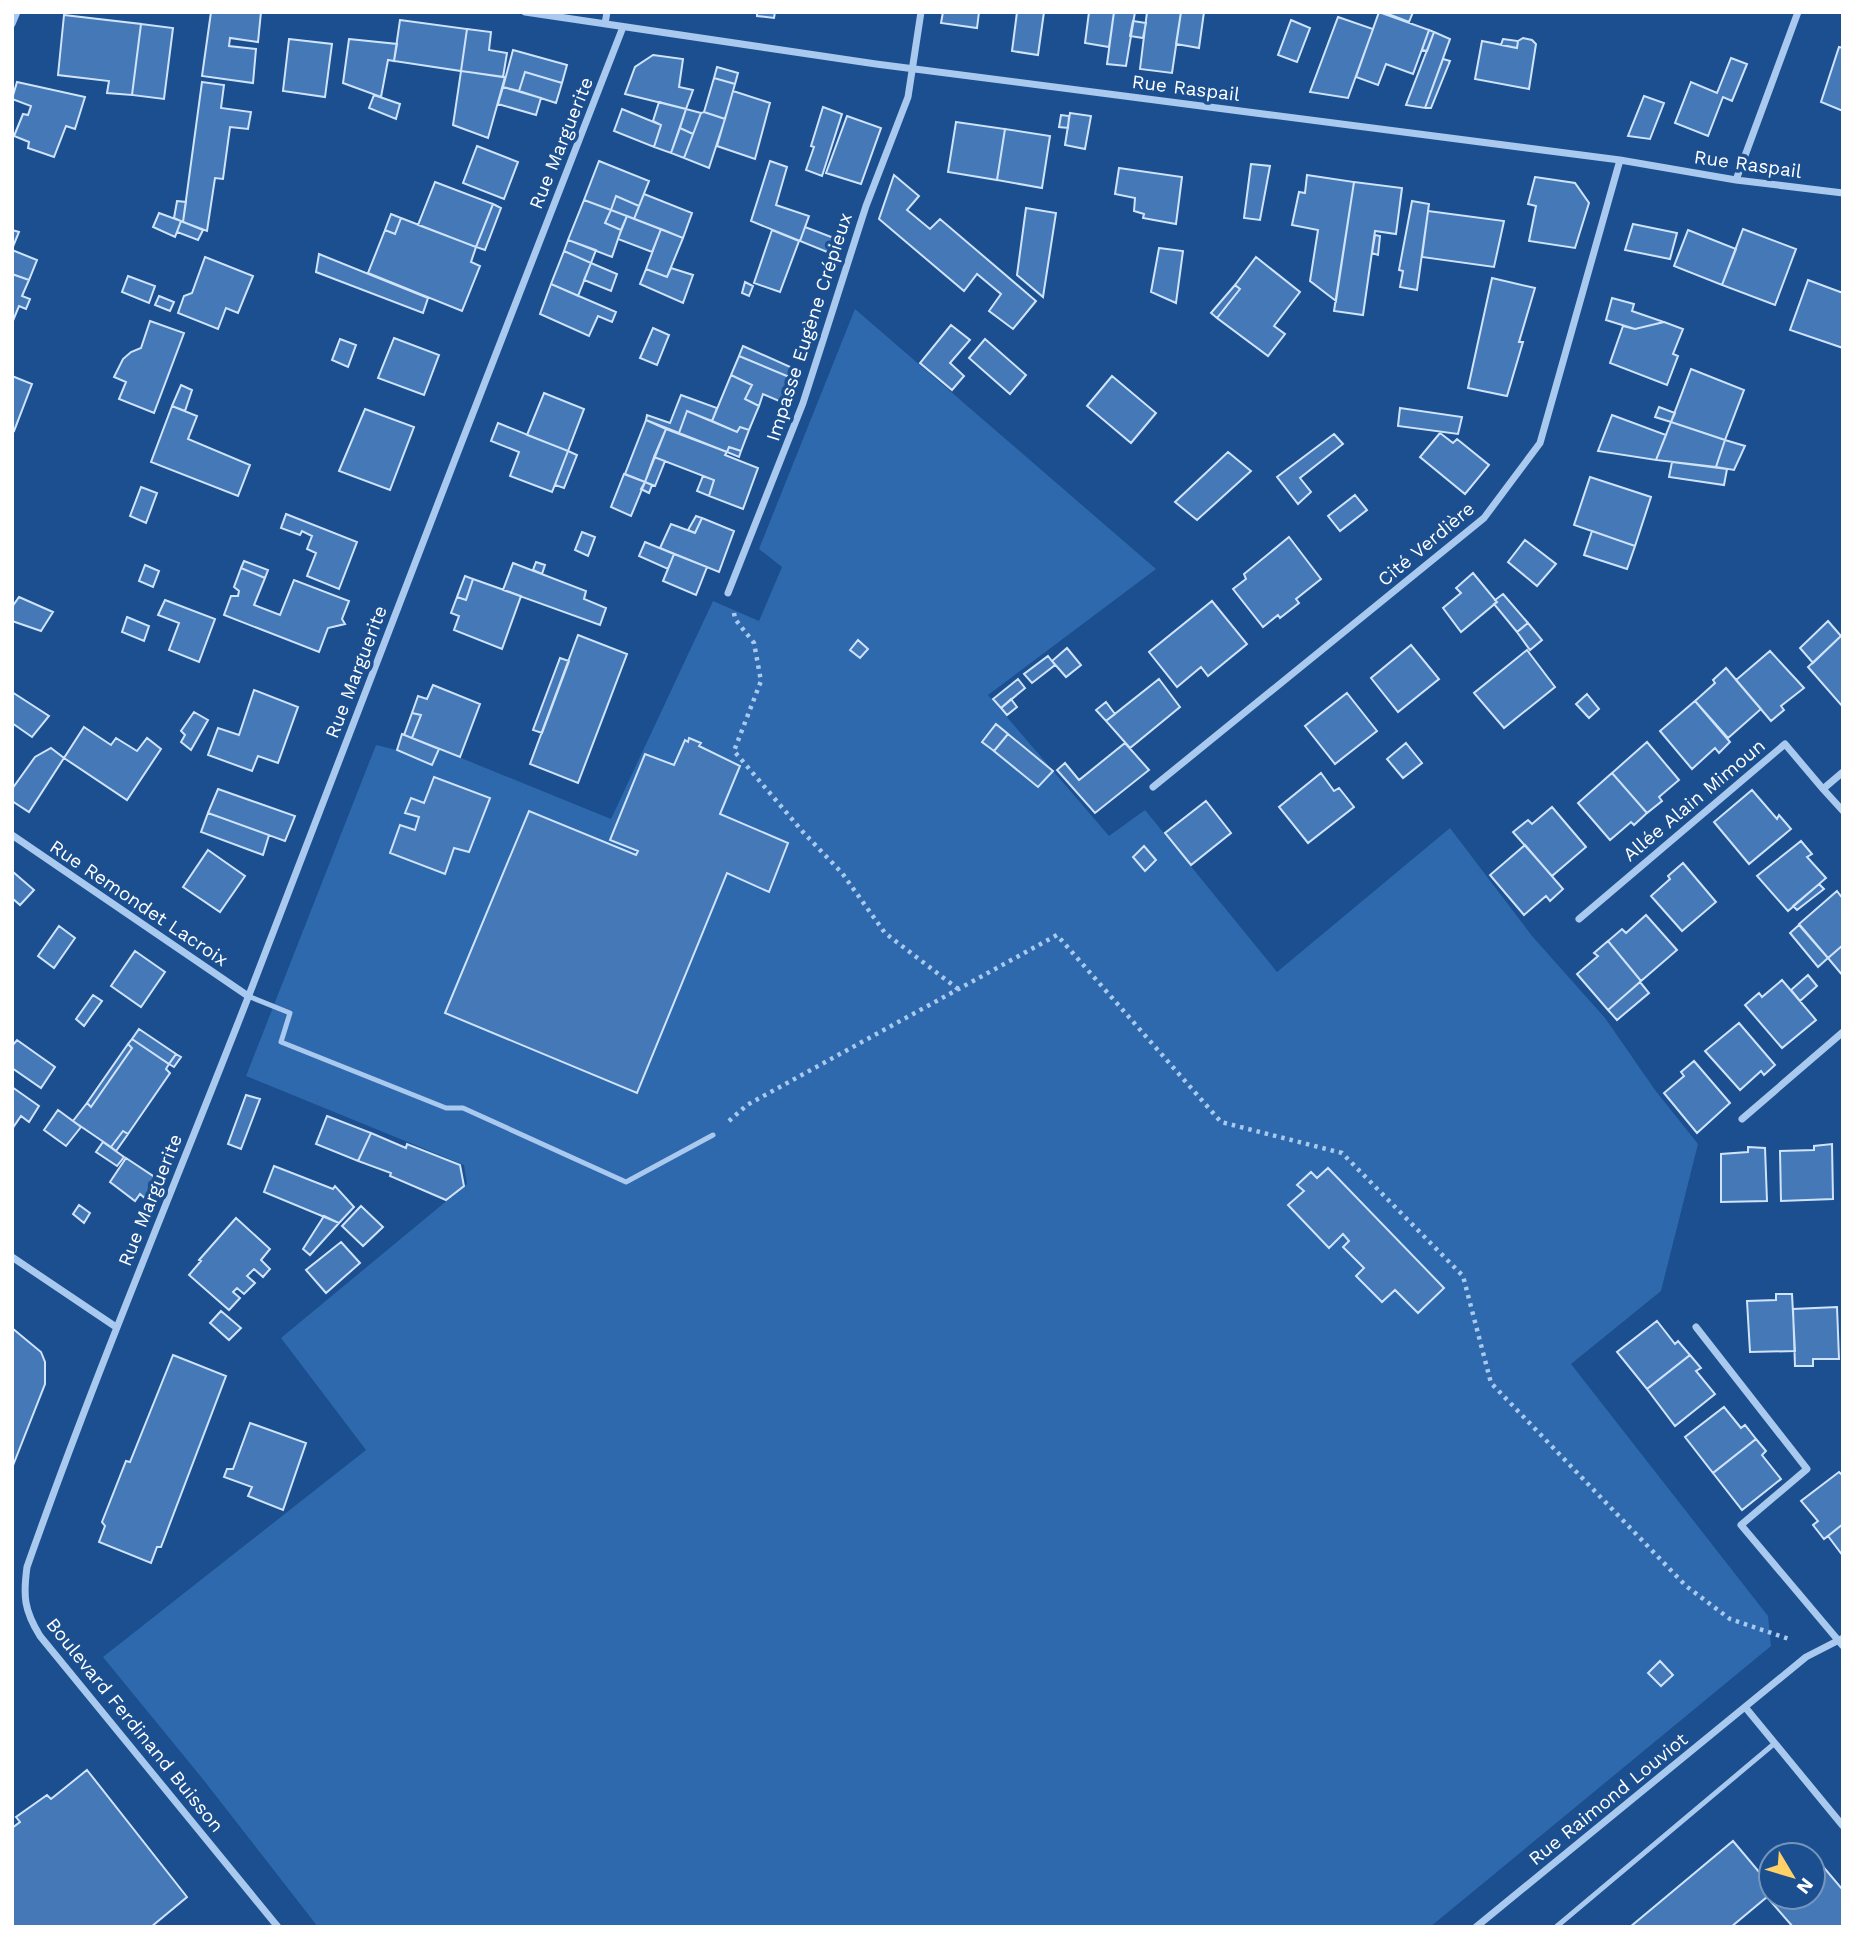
<svg xmlns="http://www.w3.org/2000/svg" width="1855" height="1939" viewBox="0 0 1855 1939" font-family="'Work Sans',sans-serif">
<style>
.green{fill:#2e69ad}
.building{fill:#4478b7;stroke:#cfe3fa;stroke-width:2}
.lines{fill:none;stroke-linecap:round;stroke-linejoin:round}
.path{stroke:#a9c9ee;stroke-width:4.5;stroke-dasharray:3.5 5;stroke-linecap:butt}
.service{stroke:#a9c9ee;stroke-width:5}
.minor{stroke:#a9c9ee;stroke-width:7}
.labels{text-anchor:middle;dominant-baseline:central;stroke-width:7;stroke-linejoin:round;paint-order:stroke}
.street-label{font-size:19px;fill:#fff;stroke:#1b4f8f}
</style>
<rect width="100%" height="100%" fill="#1b4f8f"/>
<!-- green -->
<path class="green" d="M855 309 1156 569 988 695 1109 836 1145 810 1277 972 1450 828 1532 936 1605 1018 1655 1090 1698 1144 1661 1291 1571 1364 1768 1616 1771 1646 1430 1927H318L202 1778 103 1657 366 1450 281 1338 467 1184 464 1165 246 1076 376 745 397 750 432 765 439 749 611 819 713 601 759 621 782 567 759 549Z"/>
<!-- building -->
<path class="building" d="M211 12H261L258 42 230 38 229 46 256 49 253 83 202 76Z
M757 12H775L774 18 757 16Z
M943 12H979L977 28 941 23Z
M1017 12H1044L1038 55 1012 51Z
M1089 12H1114L1109 47 1085 43Z
M1114 12H1135L1126 66 1107 64Z
M1147 12H1181L1172 73 1140 69Z
M1181 12H1204L1199 48 1176 44Z
M1379 12 1429 30 1413 74 1386 64 1378 85 1356 77Z
M1383 12H1413L1409 22Z
M64 15 141 24 132 95 107 93 109 81 58 75Z
M1338 17 1373 29 1348 98 1310 92Z
M400 20 467 29 461 71 394 61Z
M1291 20 1310 28 1297 62 1278 55Z
M1133 21 1146 23 1143 38 1130 36Z
M141 24 173 28 164 99 132 95Z
M467 29 491 32 489 50 507 53 503 77 461 71Z
M1429 30 1434 32 1427 51 1422 50Z
M1434 32 1450 39 1425 108 1406 105Z
M1523 38 1532 40 1536 44 1529 89 1475 79 1482 41 1517 48 1518 41Z
M289 39 332 44 325 97 283 91Z
M349 39 397 44 394 61 388 60 381 97 343 83Z
M1503 39 1518 41 1517 48 1501 45Z
M1839 47 1843 48V111L1821 102Z
M513 50 567 65 562 83 525 72 519 91 503 87Z
M653 55 683 59 679 87 693 90 686 109 625 94 635 67Z
M1731 58 1747 64 1732 101 1723 97 1708 136 1675 123 1691 82 1717 93Z
M1443 59 1450 61 1431 108H1425Z
M717 67 738 73 735 84 714 78Z
M461 71 505 77 488 138 453 125Z
M525 72 562 83 556 103 519 91Z
M714 78 735 84 725 119 704 112Z
M17 82 85 97 75 129 66 126 54 157 28 148 29 142 14 136 23 114 28 115 31 106 12 99Z
M202 82 224 85 221 108 251 112 248 129 230 127 223 179 215 178 207 231 183 222Z
M503 87 541 98 536 115 498 104Z
M733 91 770 103 755 159 717 146Z
M374 95 400 104 396 119 369 108Z
M1644 96 1664 103 1650 139 1628 136Z
M659 102 686 109 671 153 654 147 661 125 653 121Z
M823 107 842 114 822 176 806 170 814 147 811 146Z
M622 109 661 125 654 147 614 131Z
M686 109 701 113 693 134 680 128Z
M704 112 725 119 709 168 684 158 701 113Z
M1070 113 1091 116 1085 149 1065 145Z
M1061 115 1069 116 1068 128 1059 127Z
M847 116 881 128 861 184 826 173Z
M956 122 1005 129 997 180 948 172Z
M680 128 693 134 684 158 671 153Z
M1005 129 1050 136 1042 188 997 180Z
M477 146 518 162 504 199 463 183Z
M599 161 649 181 639 206 616 196 611 210 584 200Z
M770 161 787 167 776 205 809 216 800 241 751 221Z
M1251 164 1270 166 1260 220 1244 218Z
M1119 168 1182 177 1176 224 1143 218 1144 214 1134 211 1135 198 1115 194Z
M894 175 919 196 907 210 930 229 940 219 1036 301 1013 329 989 311 1001 294 977 274 964 291 879 219Z
M1307 175 1354 182 1336 301 1310 281 1318 230 1292 225 1299 192 1305 193Z
M1535 177 1575 183 1589 203 1575 248 1529 241 1536 206 1528 204Z
M435 182 493 204 476 247 418 225Z
M1354 182 1402 188 1396 234 1375 231 1363 315 1334 311Z
M644 194 692 213 683 238 634 219Z
M616 196 639 206 634 219 611 210Z
M584 200 611 210 605 223 621 230 612 257 568 240Z
M177 201 186 202 183 222 174 218Z
M1412 201 1429 204 1417 290 1400 287 1403 271 1399 270Z
M493 204 501 208 485 250 476 247Z
M1026 208 1056 213 1043 297 1017 275Z
M611 210 627 216 621 230 605 223Z
M1428 211 1504 221 1494 267 1422 257Z
M159 213 181 221 175 237 153 227Z
M391 214 401 218 395 234 385 230Z
M627 216 661 229 652 252 618 239Z
M401 218 476 247 471 262 480 266 462 311 368 273 385 230 395 234Z
M181 221 203 230 198 240 177 232Z
M1633 224 1677 233 1670 259 1625 250Z
M805 227 842 241 837 256 800 241Z
M661 229 683 238 667 277 646 269Z
M1743 229 1796 249 1775 305 1722 285Z
M12 230 19 232 12 249Z
M772 230 799 241 780 292 754 283Z
M1688 230 1736 249 1722 285 1674 266Z
M1375 235 1380 236 1378 255 1372 253Z
M568 240 596 250 591 263 564 251Z
M1159 248 1183 251 1176 303 1151 292Z
M12 250 37 260 29 280 12 274Z
M564 251 591 263 578 296 551 284Z
M319 254 428 298 423 313 316 272Z
M205 257 253 276 238 313 226 308 218 329 178 313 184 296 192 293Z
M1256 257 1300 292 1274 326 1285 334 1268 356 1217 318 1240 289 1235 285Z
M591 263 617 274 611 291 584 280Z
M671 268 693 275 683 303 640 284 646 269 667 277Z
M12 274 29 280 22 296 30 299 26 309 19 306 12 323Z
M128 276 155 286 149 303 122 292Z
M1492 278 1535 288 1519 342H1523L1507 396 1468 388Z
M1808 280 1843 293V348L1790 330Z
M745 282 753 286 749 296 742 293Z
M551 284 616 312 612 322 598 316 589 336 540 314Z
M1235 285 1240 289 1217 318 1211 313Z
M159 296 174 302 170 311 155 305Z
M1612 298 1634 304 1632 311 1664 322 1635 329 1606 320Z
M150 321 184 333 154 413 119 399 126 382 114 377 123 359 131 352 141 348Z
M1664 322 1683 329 1673 354 1678 356 1667 385 1610 363 1623 326 1635 329Z
M951 325 970 340 950 363 964 376 952 390 920 363Z
M653 328 669 335 657 365 640 358Z
M394 338 439 355 424 395 378 378Z
M340 339 356 345 348 367 332 360Z
M985 339 1026 375 1010 394 969 358Z
M743 346 797 370 794 379 739 356Z
M739 356 794 379 786 404 763 394 759 406 745 399 752 385 731 375Z
M1691 369 1744 390 1725 440 1671 422Z
M731 375 752 385 745 399 759 406 749 430 740 427 737 432 712 421Z
M12 376 32 384 14 431 12 430Z
M1112 376 1156 413 1131 443 1087 406Z
M181 385 192 390 185 411 172 406Z
M544 393 584 409 568 451 527 435Z
M681 395 717 408 712 421 687 411 679 433 646 420 647 415 670 423Z
M172 406 197 416 188 439 250 465 238 496 151 462Z
M1659 407 1675 413 1671 422 1655 417Z
M1400 408 1462 417 1458 434 1398 426Z
M365 409 414 427 390 490 339 471Z
M687 411 737 432 740 427 749 430 741 451 729 447 727 452 679 433Z
M1612 415 1666 435 1656 460 1598 451Z
M646 420 666 429 645 482 625 474Z
M1671 422 1725 440 1716 467 1656 460Z
M498 423 568 451 552 492 510 476 519 452 491 441Z
M666 429 727 452 725 455 758 468 743 509 709 496 714 480 654 457Z
M1440 433 1453 443 1457 439 1489 465 1465 494 1420 457Z
M1334 434 1343 444 1300 478 1311 492 1298 504 1277 477Z
M1725 440 1745 446 1734 470 1716 467Z
M729 447 741 451 739 457 727 452Z
M568 451 577 455 564 488 555 485Z
M1228 452 1251 471 1197 520 1175 502Z
M654 457 665 461 655 486 645 482Z
M1672 462 1727 469 1724 485 1669 477Z
M624 474 645 482 631 516 611 507Z
M703 476 714 480 709 496 697 491Z
M1590 477 1651 497 1635 546 1574 525Z
M645 482 652 485 649 493 641 489Z
M141 487 157 493 146 523 130 516Z
M1355 495 1367 510 1340 531 1328 516Z
M286 514 357 542 339 589 307 576 316 553 307 549 312 536 302 531 300 535 281 528Z
M696 516 702 518 695 533 688 530Z
M702 518 734 531 719 572 660 548 671 524 695 533Z
M1592 531 1635 546 1627 569 1584 555Z
M582 532 595 537 588 556 575 550Z
M1289 537 1321 579 1296 599 1299 603 1280 618 1278 615 1263 627 1233 589 1246 579 1244 574Z
M1525 540 1556 564 1537 586 1508 562Z
M645 542 674 554 668 569 639 556Z
M674 554 707 567 696 595 663 581Z
M244 561 268 570 265 578 241 568Z
M536 562 545 565 542 574 533 570Z
M513 563 586 591 584 599 606 608 600 625 503 590Z
M145 565 159 571 153 587 139 581Z
M241 568 265 578 254 605 280 615 294 580 349 601 342 619 345 624 328 628 319 652 224 615 231 596H238L239 591 234 587Z
M1473 573 1497 602 1461 632 1443 608 1461 593 1456 588Z
M465 576 473 579 466 600 457 597Z
M473 579 521 596 502 649 454 630 459 616 451 613 457 597 466 600Z
M1503 594 1528 623 1517 632 1494 604 1497 602 1495 600Z
M19 597 53 612 41 631 12 621V607Z
M165 600 215 619 199 662 169 650 179 623 158 615Z
M1212 601 1247 644 1208 676 1201 667 1177 687 1149 652Z
M127 617 149 626 144 641 122 632Z
M1828 621 1841 636 1813 663 1800 648Z
M1528 623 1542 640 1530 650 1517 632Z
M578 635 627 654 578 783 530 764Z
M1841 636 1843 638 1842 706 1808 667Z
M858 640 868 649 860 658 850 650Z
M1411 645 1439 679 1398 712 1371 678Z
M1067 648 1081 665 1066 677 1052 661Z
M1527 650 1555 687 1504 728 1474 693Z
M1770 651 1804 688 1781 706 1784 710 1771 721 1736 680Z
M1048 656 1055 665 1032 683 1024 674Z
M560 658 569 661 542 733 533 730Z
M1726 668 1761 709 1728 738 1695 701 1715 683 1713 680Z
M1018 679 1025 688 1001 708 993 699Z
M1159 679 1180 707 1130 748 1106 721Z
M433 685 480 704 460 757 412 738 421 715 412 713 418 696 427 699Z
M254 690 298 707 278 763 258 756 252 771 208 755 218 728 239 735Z
M12 692 49 716 32 737 12 723Z
M1347 693 1377 731 1335 764 1305 726Z
M1587 694 1599 709 1589 718 1576 704Z
M1011 699 1017 707 1007 715 1001 708Z
M1695 701 1730 742 1719 753 1715 748 1692 769 1660 731Z
M1106 702 1115 714 1106 721 1096 710Z
M194 712 208 720 191 750 181 742 185 735 181 731Z
M412 713 421 715 412 738 404 735Z
M996 724 1008 734 994 751 982 742Z
M84 727 111 745 116 738 137 751 147 738 161 749 127 800 64 758Z
M402 734 439 749 432 765 397 750Z
M1008 734 1053 771 1038 787 994 751Z
M689 738 701 743 699 746 740 766 720 814 788 843 769 892 727 873 637 1093 445 1013 529 811 636 855 638 851 610 840 645 754 674 765 685 740 688 742Z
M1647 742 1679 780 1659 797 1662 801 1647 813 1612 773Z
M1125 743 1149 770 1095 813 1057 770 1065 763 1079 780Z
M1406 743 1422 763 1403 778 1387 759Z
M51 748 64 758 29 812 12 801V789L35 757Z
M1321 773 1334 791 1339 788 1354 807 1308 843 1279 807Z
M1612 773 1647 813 1634 825 1631 822 1610 840 1578 803Z
M434 777 490 798 469 852 454 848 445 874 390 853 400 825 415 830 419 817 405 813 411 798 424 803Z
M218 789 295 816 285 841 208 813Z
M1752 790 1777 819 1779 815 1791 829 1749 864 1714 822Z
M1206 801 1231 833 1191 865 1165 833Z
M1552 807 1586 847 1552 876 1513 832 1528 820 1532 824Z
M208 813 269 835 263 855 201 832Z
M1801 841 1812 854 1807 857 1826 878 1788 911 1757 876Z
M1525 845 1563 889 1550 901 1546 896 1524 915 1490 875Z
M1144 846 1156 860 1145 871 1133 857Z
M208 850 245 876 220 912 183 887Z
M1683 863 1716 902 1682 931 1651 896 1670 879 1668 876Z
M12 871 34 890 20 905 12 898Z
M1819 884 1824 889 1797 910 1793 906Z
M1837 891 1843 899V945L1828 958 1799 924Z
M1646 915 1677 950 1641 981 1608 941 1622 929 1626 933Z
M1799 925 1828 958 1818 967 1790 933Z
M59 926 75 938 54 968 38 956Z
M1608 941 1641 981 1608 1010 1577 974 1598 956 1594 953Z
M1843 945V976L1828 958Z
M135 951 165 972 141 1007 111 986Z
M1808 975 1817 986 1800 1001 1791 990Z
M1782 980 1816 1020 1782 1048 1745 1005 1759 993 1762 997Z
M1640 982 1649 993 1617 1020 1608 1010Z
M93 995 102 1001 84 1026 76 1019Z
M1739 1023 1775 1065 1764 1075 1761 1071 1740 1090 1705 1051Z
M139 1029 176 1054 169 1064 132 1039Z
M132 1039 169 1064 166 1069 170 1073 128 1134 123 1131 111 1147 73 1121 87 1103 91 1107 132 1048 128 1044Z
M17 1040 55 1067 41 1088 12 1068V1046Z
M128 1044 132 1048 91 1107 87 1103Z
M176 1054 181 1057 174 1067 169 1064Z
M1694 1061 1730 1103 1697 1133 1664 1093 1684 1076 1681 1072Z
M12 1087 39 1106 29 1122 21 1116 12 1129Z
M246 1095 260 1099 241 1149 228 1144Z
M58 1110 81 1127 66 1146 44 1130Z
M327 1116 371 1133 358 1161 316 1144Z
M123 1131 128 1134 116 1151 111 1147Z
M371 1133 406 1148 407 1144 460 1165 464 1186 446 1200 390 1176 391 1173 358 1161Z
M103 1142 124 1157 117 1166 96 1152Z
M1832 1144 1833 1199 1781 1201 1780 1151 1814 1150V1146Z
M1748 1147 1765 1148 1767 1201 1721 1202V1154L1748 1152Z
M126 1158 156 1178 147 1200 140 1194 135 1201 110 1182Z
M274 1166 333 1189 335 1186 354 1207 339 1223 264 1192Z
M1328 1168 1444 1288 1418 1313 1395 1290 1382 1302 1356 1276 1364 1268 1343 1247 1349 1241 1343 1234 1329 1248 1288 1205 1304 1191 1297 1185 1311 1172 1317 1178Z
M79 1205 90 1213 84 1223 73 1214Z
M361 1206 383 1227 363 1246 342 1226Z
M324 1216 339 1223 310 1255 303 1249Z
M236 1218 270 1249 261 1260 270 1269 263 1277 254 1269 247 1276 255 1283 244 1294 237 1288 233 1292 240 1298 229 1310 189 1275 201 1261 199 1260Z
M341 1242 360 1263 326 1293 306 1270Z
M1776 1294H1792L1795 1351 1750 1352 1747 1301 1776 1300Z
M1837 1307 1839 1359H1813V1366H1795L1793 1309Z
M221 1311 241 1328 229 1340 210 1323Z
M1657 1321 1675 1344 1678 1341 1690 1355 1647 1389 1617 1352Z
M12 1328 41 1352 45 1362V1384L12 1468Z
M173 1355 226 1376 161 1547H157L151 1563 99 1542 105 1526 102 1522 126 1461 130 1462Z
M1690 1355 1701 1368 1696 1371 1715 1394 1675 1426 1647 1389Z
M1724 1407 1741 1428 1745 1425 1756 1439 1713 1473 1685 1437Z
M250 1423 306 1443 283 1510 248 1496 252 1487 224 1477 227 1469H233Z
M1756 1439 1766 1451 1762 1455 1781 1479 1742 1510 1713 1473Z
M1839 1472 1843 1476V1524L1824 1539 1813 1525 1818 1521 1801 1501Z
M1843 1524V1556L1828 1536Z
M1660 1661 1673 1675 1661 1686 1648 1673Z
M87 1770 187 1897 151 1927H12V1828L20 1822 16 1817 47 1795 51 1799Z
M1733 1841 1771 1886V1897H1813V1859L1815 1857 1843 1890V1927H1793L1767 1897 1731 1927H1630Z"/>
<g class="lines">
<!-- path -->
<path class="path" d="M734 613 735 619 754 643 761 681 734 751 803 832 842 873 885 933 958 989
M729 1121 747 1105 1057 935 1221 1122 1342 1153 1463 1276 1491 1383 1686 1586 1730 1619 1792 1640"/>
<!-- service -->
<path class="service" d="M248 996 290 1013 281 1042 446 1108H463L626 1182 713 1135
M1556 1927 1775 1743"/>
<!-- minor -->
<path class="minor" d="M525 12 876 64 1620 160 1736 180 1843 193
M12 24 17 12
M605 24 607 12
M1736 180 1798 12
M728 593 803 403 866 206 908 97 921 12
M1843 772 1823 789 1843 811
M1153 787 1484 518 1540 443 1620 160
M12 835 248 996
M1579 919 1785 744 1823 789
M1742 1119 1843 1032
M12 1257 116 1327
M1696 1327 1807 1469 1741 1525 1843 1646
M1745 1707 1843 1826
M278 1927 40 1636C24 1610 23 1596 27 1567 95 1374 175 1185 249 995 374 672 496 349 623 27
M1476 1927 1806 1657 1843 1638"/>
</g>
<g class="labels">
<!-- street labels -->
<g class="street-label">
<text transform="translate(1186 88) rotate(7)">Rue Raspail</text>
<text transform="translate(561 143) rotate(-68)">Rue Marguerite</text>
<text transform="translate(1748 164) rotate(8)">Rue Raspail</text>
<text transform="translate(809 327) rotate(-72)">Impasse Eugène Crépieux</text>
<text transform="translate(1426 544) rotate(-40)">Cité Verdière</text>
<text transform="translate(356 672) rotate(-69)">Rue Marguerite</text>
<text transform="translate(1694 800) rotate(-40)">Allée Alain Mimoun</text>
<text transform="translate(139 903) rotate(34)">Rue Remondet Lacroix</text>
<text transform="translate(150 1200) rotate(-68)">Rue Marguerite</text>
<text transform="translate(135 1725) rotate(51)">Boulevard Ferdinand Buisson</text>
<text transform="translate(1608 1799) rotate(-39)">Rue Raimond Louviot</text>
</g>
</g>
<!-- border -->
<rect width="1855" height="1939" fill="none" stroke="#ffffff" stroke-width="28"/>
<!-- north arrow -->
<g transform="translate(1792 1876) rotate(128)"><circle r="33" fill="#1b4f8f" stroke="#7695bc" stroke-width="2"/>
<path d="M0-5L12 26L0 18L-12 26Z" fill="#ffd166"/>
<text y="-10" font-size="19" font-weight="bold" text-anchor="middle" fill="#ffffff">N</text>
</g>
</svg>
